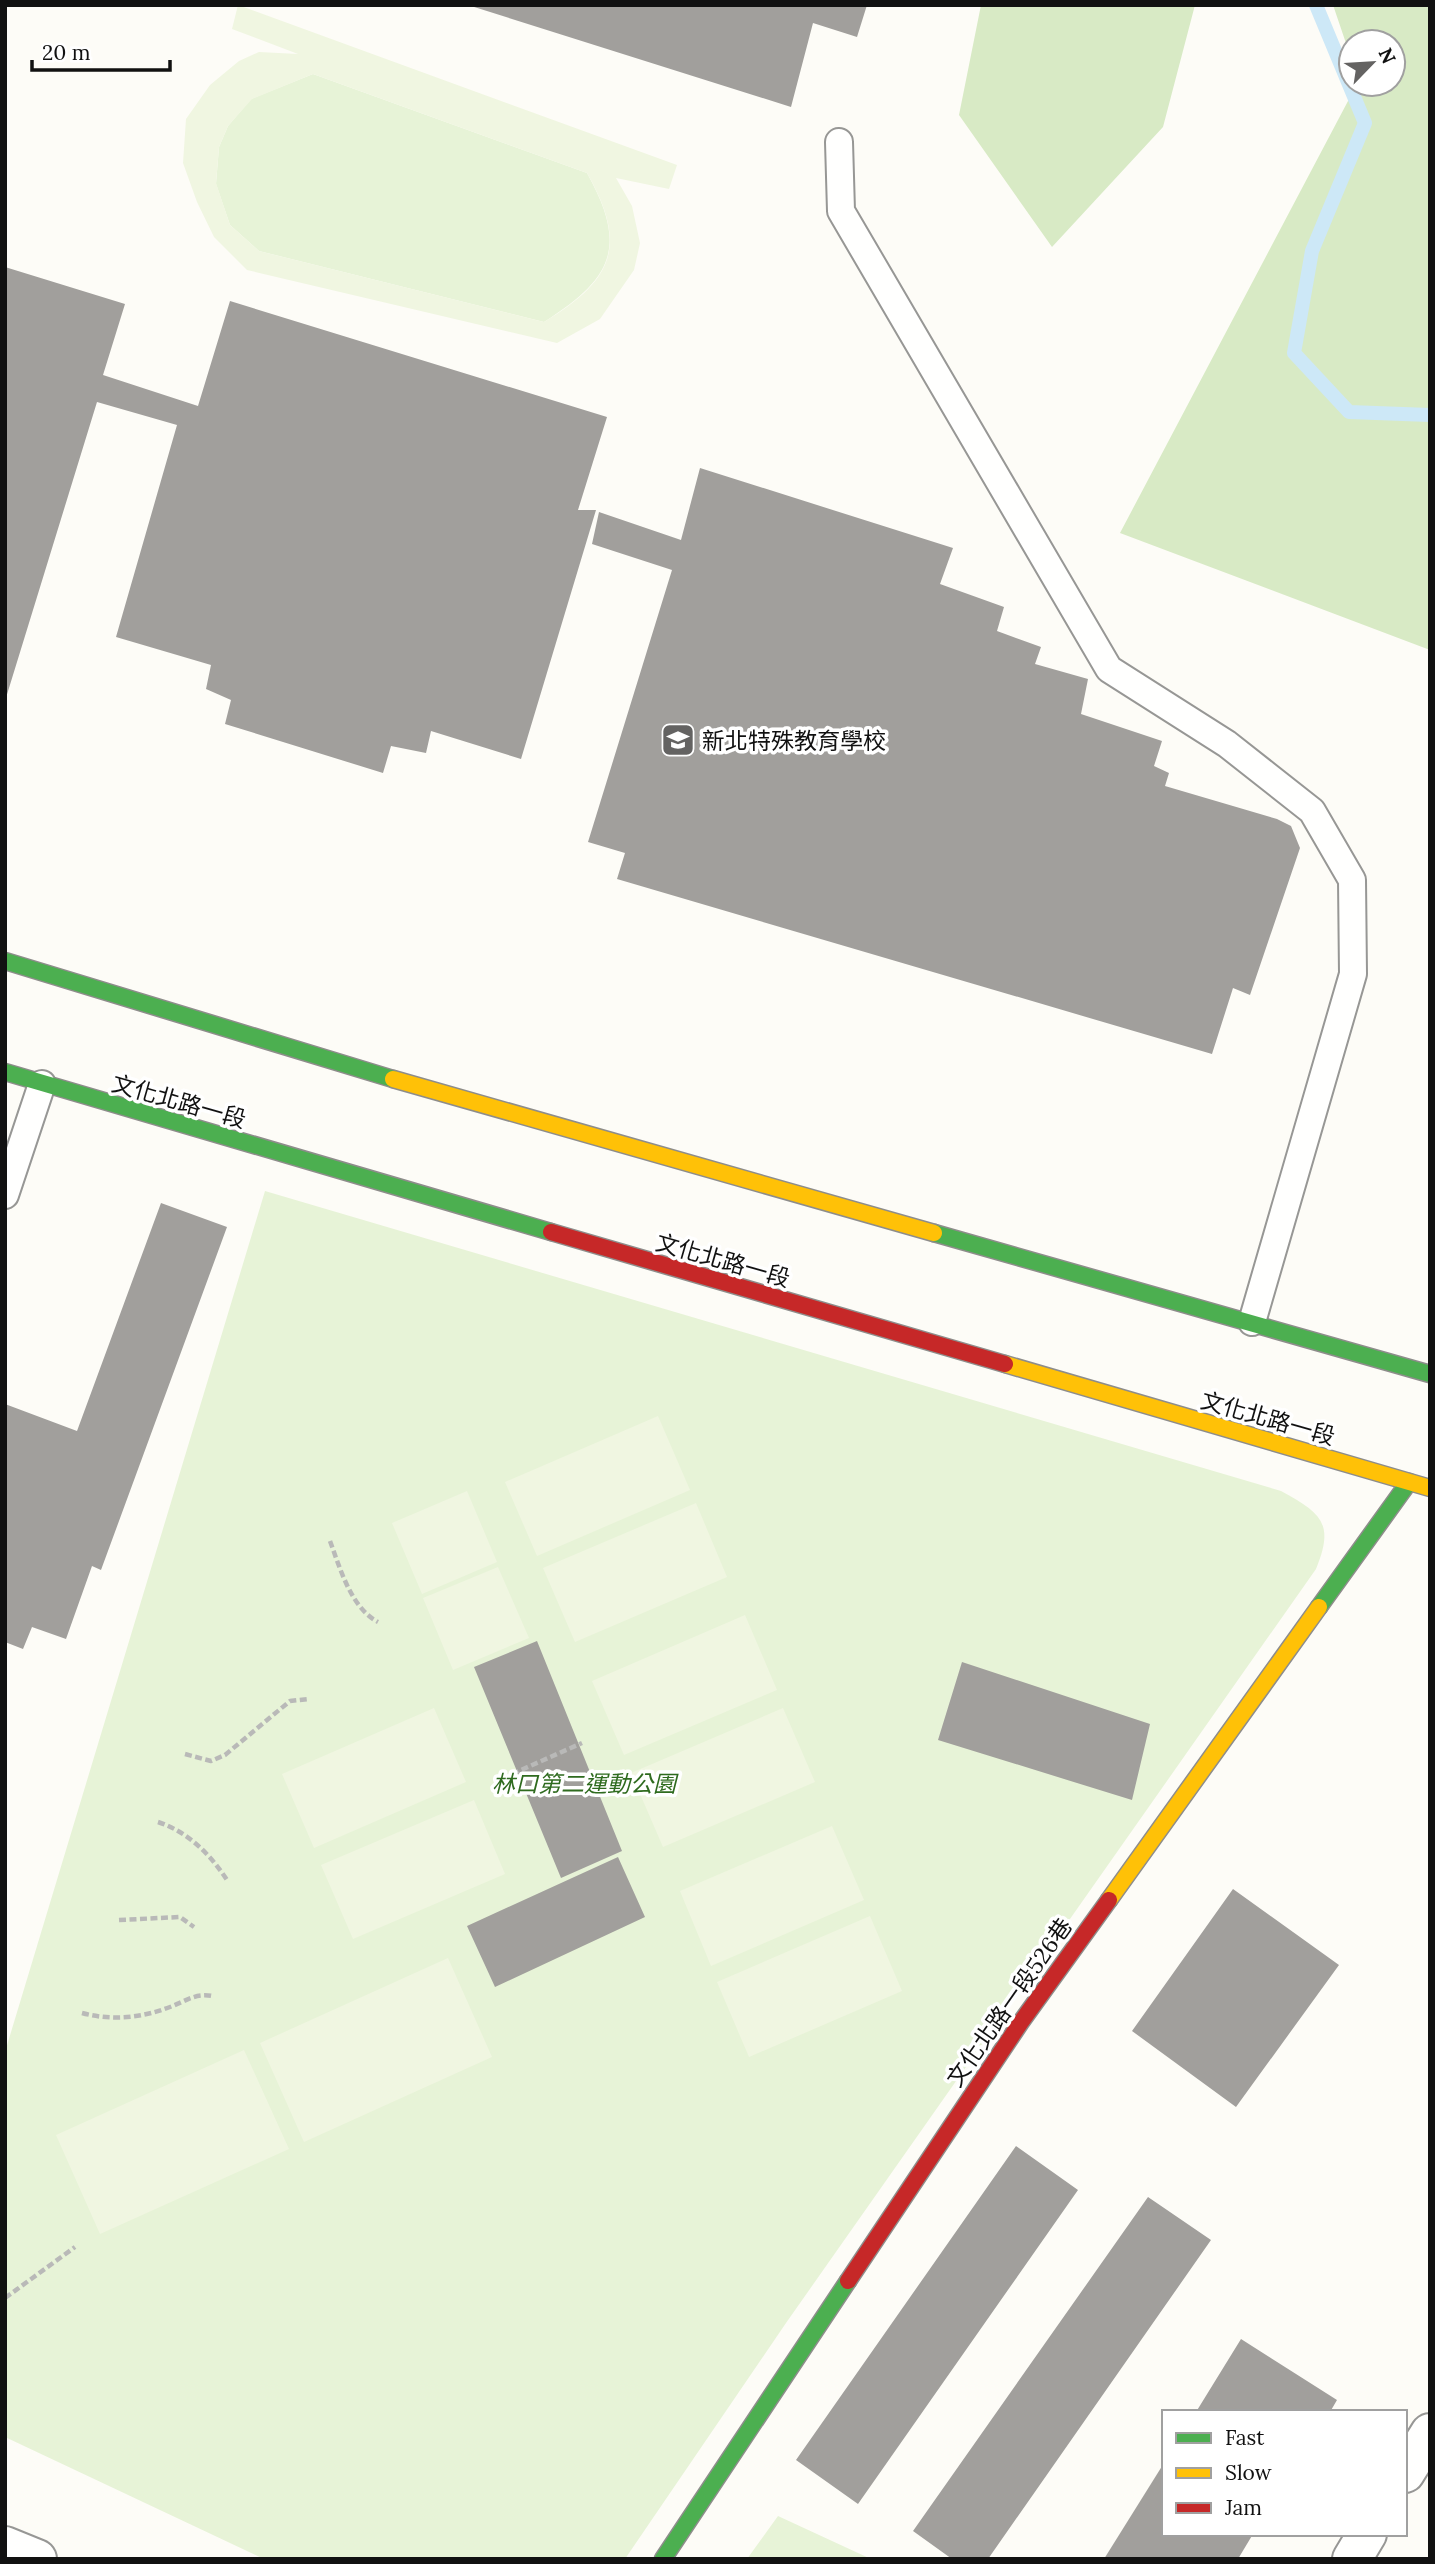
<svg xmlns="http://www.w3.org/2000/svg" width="1435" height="2564" viewBox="0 0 1435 2564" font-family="Lora,'Noto Sans TC',serif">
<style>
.green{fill:#e7f3d7}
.forest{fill:#d8eac5}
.pitch{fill:#f0f6e1;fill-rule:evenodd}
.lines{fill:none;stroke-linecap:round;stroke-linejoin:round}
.stream{stroke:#cde8f7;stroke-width:14}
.building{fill:#a19f9c}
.lane-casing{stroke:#979795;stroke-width:30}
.street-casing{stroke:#979795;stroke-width:42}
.fast-casing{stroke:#8e8d8b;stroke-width:19}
.slow-casing{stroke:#8e8d8b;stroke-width:19}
.jam-casing{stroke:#8e8d8b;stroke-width:19}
.path{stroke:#b9b9b8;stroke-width:4.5;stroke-dasharray:7 3.5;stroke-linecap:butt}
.lane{stroke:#fffffe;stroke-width:26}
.street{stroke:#fffffe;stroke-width:38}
.fast{stroke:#4caf50;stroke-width:16}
.slow{stroke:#ffc107;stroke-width:16}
.jam{stroke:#c62828;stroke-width:16}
.labels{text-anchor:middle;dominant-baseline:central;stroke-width:7;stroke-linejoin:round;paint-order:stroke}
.poi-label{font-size:23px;fill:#111;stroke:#fff;text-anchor:start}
.street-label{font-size:23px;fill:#111;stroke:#fff}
.park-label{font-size:23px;font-style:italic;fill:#2f6b1f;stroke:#fff}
</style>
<rect width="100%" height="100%" fill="#fdfcf7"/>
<!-- green -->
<path class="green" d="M313 74 587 173C628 247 613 278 544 322L259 251 230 225 216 184 219 147 228 126 251 99Z
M265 1191 1281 1491C1321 1513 1335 1523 1316 1569L786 2323 625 2559H264L5 2437V2052Z
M778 2516 871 2559H747Z"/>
<!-- forest -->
<path class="forest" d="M981 5H1195L1163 127 1052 247 959 115Z
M1333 5H1430V650L1120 533 1357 84H1393V42H1351V58Z"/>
<!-- pitch -->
<path class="pitch" d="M238 5 677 165 669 189 616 178 632 206 640 243 634 270 600 319 557 343 247 270 214 237 197 202 183 163 186 119 210 85 239 61 259 52 298 54 232 29ZM313 74 587 173C628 245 614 280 544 322L259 251 230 225 216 183 219 147 228 126 252 99Z
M658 1416 690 1490 537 1556 505 1482Z
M467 1491 497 1562 422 1594 392 1523Z
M696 1503 727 1577 575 1642 543 1568Z
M498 1567 529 1638 453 1670 423 1598Z
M745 1615 777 1690 624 1755 592 1681Z
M434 1708 466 1782 314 1848 282 1774Z
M783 1708 815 1782 663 1847 631 1773Z
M474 1800 505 1874 353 1939 321 1865Z
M832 1826 864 1900 711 1966 680 1891Z
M870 1916 902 1991 749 2057 717 1982Z
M448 1958 492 2057 304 2142 260 2043Z
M244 2050 289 2149 100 2234 56 2135Z"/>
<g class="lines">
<!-- stream -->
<path class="stream" d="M1316 5 1365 123 1312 251 1294 353 1349 412 1430 415"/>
</g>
<!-- building -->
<path class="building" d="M867 5 857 37 813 23 791 107 471 6Z
M5 267 125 304 103 375 198 406 230 301 607 417 578 510H596L521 759 431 731 426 753 391 746 383 773 225 724 231 700 206 689 211 665 116 637 177 425 97 402 5 701Z
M700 468 953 548 940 584 1004 607 997 631 1041 647 1035 664 1088 679 1081 714 1162 741 1154 766 1169 773 1165 786 1277 819 1291 826 1300 848 1250 995 1233 988 1212 1054 617 879 625 853 588 842 672 570 592 544 599 512 681 540Z
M161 1203 227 1227 101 1570 92 1566 66 1639 32 1627 23 1649 5 1642V1404L77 1431Z
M537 1641 622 1851 561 1878 474 1667Z
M962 1662 1150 1724 1132 1800 938 1740Z
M618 1857 645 1917 495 1987 467 1926Z
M1233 1889 1339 1965 1236 2107 1132 2031Z
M1016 2146 1078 2190 858 2504 796 2460Z
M1148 2197 1211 2240 988 2559H952L913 2531Z
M1241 2339 1337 2400 1330 2412H1196Z
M1164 2463V2534H1253L1238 2559H1104Z"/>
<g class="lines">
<defs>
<path id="lane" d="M839 142 841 211 1109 669 1227 744 1312 811 1352 880 1353 974 1252 1322
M5 1195 42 1084"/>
<path id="street" d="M1405 2473 1430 2433
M5 2546 37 2559
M1352 2559 1367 2534"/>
<path id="fast" d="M5 961 393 1079
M5 1072 551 1232
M934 1233 1430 1374
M1319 1607 1409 1482
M663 2559 848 2281"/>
<path id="slow" d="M393 1079 934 1233
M1005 1364 1430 1488
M1109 1900 1319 1607"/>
<path id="jam" d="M551 1232 1005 1364
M848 2281 1021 2022 1109 1900"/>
</defs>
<!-- lane casing -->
<use href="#lane" class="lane-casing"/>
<!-- street casing -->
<use href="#street" class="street-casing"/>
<!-- fast casing -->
<use href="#fast" class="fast-casing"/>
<!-- slow casing -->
<use href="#slow" class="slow-casing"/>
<!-- jam casing -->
<use href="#jam" class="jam-casing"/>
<!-- path -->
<path class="path" d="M330 1541C340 1568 351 1608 378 1622
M185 1754 211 1761 225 1755 290 1701 308 1699
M512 1774 582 1743
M158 1822C188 1832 210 1854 227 1880
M119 1920 180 1917 194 1927
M82 2013C112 2021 141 2018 170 2007 186 2001 195 1993 212 1996
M5 2298 75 2247"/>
<!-- lane -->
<use href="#lane" class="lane"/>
<!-- street -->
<use href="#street" class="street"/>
<!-- fast -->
<use href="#fast" class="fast"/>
<!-- slow -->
<use href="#slow" class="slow"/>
<!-- jam -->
<use href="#jam" class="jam"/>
</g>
<!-- icons -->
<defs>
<symbol id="school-square" viewBox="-11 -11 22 22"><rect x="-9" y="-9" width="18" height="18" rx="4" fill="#646362" stroke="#fff"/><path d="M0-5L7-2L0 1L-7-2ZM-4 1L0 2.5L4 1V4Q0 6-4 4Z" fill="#fff"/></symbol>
</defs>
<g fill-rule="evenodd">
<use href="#school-square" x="659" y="721" width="38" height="38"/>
</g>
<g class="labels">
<!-- poi labels -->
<g class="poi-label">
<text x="702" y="740">新北特殊教育學校</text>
</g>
<!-- street labels -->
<g class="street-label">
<text transform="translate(179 1101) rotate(16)">文化北路一段</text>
<text transform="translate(723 1260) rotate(16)">文化北路一段</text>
<text transform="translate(1268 1418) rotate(16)">文化北路一段</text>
<text transform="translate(1009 2002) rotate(-55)">文化北路一段526巷</text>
</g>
<!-- park labels -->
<g class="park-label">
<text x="584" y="1783">林口第二運動公園</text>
</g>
</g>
<!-- border -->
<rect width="1435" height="2564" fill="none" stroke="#111111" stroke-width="14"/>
<!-- legend -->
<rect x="1162" y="2410" width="245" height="126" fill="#ffffff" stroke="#a0a0a0" stroke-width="2"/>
<rect x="1176" y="2433" width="35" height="10" fill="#4caf50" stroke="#a0a0a0" stroke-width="2"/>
<text x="1225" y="2445" font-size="21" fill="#111111">Fast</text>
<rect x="1176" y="2468" width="35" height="10" fill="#ffc107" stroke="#a0a0a0" stroke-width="2"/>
<text x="1225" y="2480" font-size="21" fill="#111111">Slow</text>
<rect x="1176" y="2503" width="35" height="10" fill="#c62828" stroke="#a0a0a0" stroke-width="2"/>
<text x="1225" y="2515" font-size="21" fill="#111111">Jam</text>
<!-- north arrow -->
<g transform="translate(1372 63) rotate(65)"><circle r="33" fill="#ffffff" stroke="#a0a0a0" stroke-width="2"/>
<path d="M0-5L12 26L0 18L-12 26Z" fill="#646362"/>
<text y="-10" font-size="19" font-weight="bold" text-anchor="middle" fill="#111111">N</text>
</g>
<!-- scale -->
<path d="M32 60v10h138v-10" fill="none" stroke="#111111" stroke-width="3.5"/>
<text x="42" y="60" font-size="21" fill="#111111" stroke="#ffffff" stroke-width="5" paint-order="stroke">20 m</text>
</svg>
